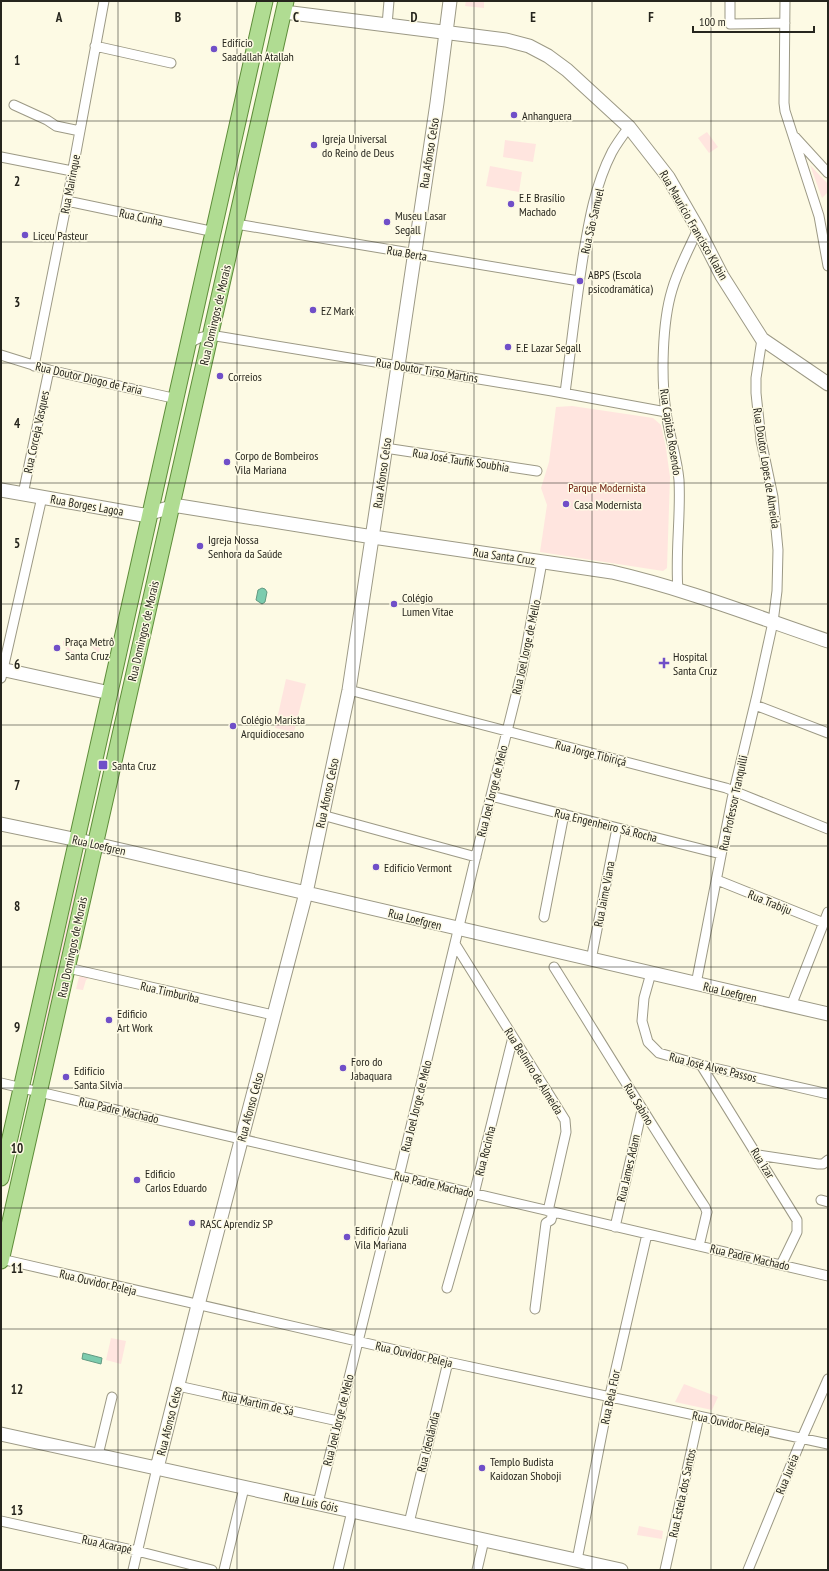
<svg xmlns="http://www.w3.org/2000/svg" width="829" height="1571" viewBox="0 0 829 1571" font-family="'PT Sans Narrow',sans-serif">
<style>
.green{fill:#ffe5df}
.water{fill:#7cccae;stroke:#629a82}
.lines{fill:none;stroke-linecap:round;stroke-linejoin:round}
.street-casing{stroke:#9c9985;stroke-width:11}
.secondary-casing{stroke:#9c9985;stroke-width:15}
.primary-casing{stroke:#5e8d3a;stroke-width:17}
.street{stroke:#fff;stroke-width:9}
.secondary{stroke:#fff;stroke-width:13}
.primary{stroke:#b0dc92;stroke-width:15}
.grid{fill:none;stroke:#26251d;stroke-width:1;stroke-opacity:0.55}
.poi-dot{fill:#704fc8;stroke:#fdfae4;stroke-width:1.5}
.labels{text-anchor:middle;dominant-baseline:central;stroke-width:3;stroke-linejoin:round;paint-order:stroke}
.poi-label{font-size:12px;fill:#26251d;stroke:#fdfae4;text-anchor:start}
.street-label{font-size:12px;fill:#26251d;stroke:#fdfae4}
.park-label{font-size:12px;fill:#6e1a0a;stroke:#fdfae4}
.grid-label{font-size:13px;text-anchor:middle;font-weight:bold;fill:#26251d;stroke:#fdfae4;stroke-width:3;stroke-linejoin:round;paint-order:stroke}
</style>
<rect width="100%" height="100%" fill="#fdfae4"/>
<!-- green -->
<path class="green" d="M466 1H484V8L465 6Z
M707 132 718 147 709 153 698 138Z
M505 140 536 144 533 162 503 157Z
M810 165 828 184V192L822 198Z
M490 166 522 172 519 192 486 186Z
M572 406 653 418 661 425 666 448 670 477 667 568 663 571 540 552 547 505 541 488 549 462 556 407Z
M69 639 78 641 81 639V640L66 644C73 656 85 656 96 651L86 641 87 640 89 644 98 645 100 648 99 652C86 662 72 658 63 645V641Z
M286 679 306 684 294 732 275 728Z
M81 860H84L35 1076 32 1075Z
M80 976 89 978 86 980 83 990 76 989 79 977Z
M111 1338 126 1341 121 1364 106 1360Z
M684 1384 718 1397 712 1410 675 1402Z
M639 1526 663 1531 662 1539 637 1535Z"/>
<!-- water -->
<path class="water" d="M262 588 265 589 267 592 265 602 262 604 256 600 258 590Z
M83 1353 102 1358 101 1364 82 1359Z"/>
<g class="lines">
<defs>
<path id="street" d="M730 1V24L785 23
M785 1 784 103 785 111 819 216 828 266
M387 25 389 1
M95 46 171 63
M14 105 47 120 56 126 80 131
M795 137 828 173
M1 157 72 171
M67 201 215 232
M236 224 579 281
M189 343 199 338 210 335 552 391 666 412
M1 355 49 370 177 399
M34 366 67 201 104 1
M565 393C571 348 576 302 583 257 589 221 595 185 612 152 617 143 623 135 629 127
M385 448 537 471
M23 494 49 370
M678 590C675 553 681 517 679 480 677 457 669 435 666 412 661 378 662 323 672 290 678 269 689 249 698 229
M1 678 42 497
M349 690 726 788 828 829
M755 705 828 733
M491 796 721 854
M322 815 476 857
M717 880 824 923
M544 917 564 814
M455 944 565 1120 566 1132 548 1211
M591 960 617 828
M554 967C604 1047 653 1128 705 1207L707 1212 699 1246
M68 968 273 1015
M651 973 644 998 642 1021 648 1042 659 1053 701 1065 828 1094
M696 984 732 799 757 695 773 622 777 591 778 550 773 497 761 440 756 393V378L762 339
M791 1006 828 912
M701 1065 797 1220V1232L781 1265
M1 1083 828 1276
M758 1155 818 1164H823L828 1160
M821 1200 828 1202
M615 1227 642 1110
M1 1259 448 1362 828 1444
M447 1288 475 1190 513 1037
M535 1309 546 1223 551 1220 553 1212
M178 1386 338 1421
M98 1455 112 1397
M318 1503 399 1176 474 864 522 671 542 562
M1 1521 137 1551 212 1570
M409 1523 448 1362
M577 1560 607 1408 647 1234
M133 1570 157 1468
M224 1570 244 1488
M338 1570 352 1511
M477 1570 484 1540
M665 1570 699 1416
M748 1570 802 1438 828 1379"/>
<path id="secondary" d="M284 12 506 40 529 46 548 56 567 70 629 127 668 177 698 229 722 276 762 339 828 384
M1 490 143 515 172 507 179 506 373 537 612 572C686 589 757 617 828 641
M1 669 110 693
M1 824 78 840 828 1014
M1 1434 621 1570
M157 1468 198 1305 306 893 349 690 398 366 437 103 450 1"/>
<path id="primary" d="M1 1178C89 786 179 394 265 1
M1 1261 286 1"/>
</defs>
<!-- street casing -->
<use href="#street" class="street-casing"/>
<!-- secondary casing -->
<use href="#secondary" class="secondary-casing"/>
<!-- primary casing -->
<use href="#primary" class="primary-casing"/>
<!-- street -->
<use href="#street" class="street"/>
<!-- secondary -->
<use href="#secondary" class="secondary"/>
<!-- primary -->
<use href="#primary" class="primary"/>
</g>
<!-- grid -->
<path class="grid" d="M118 1V1570M237 1V1570M355 1V1570M474 1V1570M592 1V1570M711 1V1570M1 121H828M1 242H828M1 363H828M1 483H828M1 604H828M1 725H828M1 846H828M1 967H828M1 1088H828M1 1208H828M1 1329H828M1 1450H828"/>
<!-- markers -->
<g class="poi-dot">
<circle cx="214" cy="49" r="4"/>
<circle cx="514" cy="115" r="4"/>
<circle cx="314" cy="145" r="4"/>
<circle cx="511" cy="204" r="4"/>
<circle cx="387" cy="222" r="4"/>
<circle cx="25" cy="235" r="4"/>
<circle cx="580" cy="281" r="4"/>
<circle cx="313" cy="310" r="4"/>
<circle cx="508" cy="347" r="4"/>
<circle cx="220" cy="376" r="4"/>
<circle cx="227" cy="462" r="4"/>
<circle cx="566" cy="504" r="4"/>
<circle cx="200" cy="546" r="4"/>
<circle cx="394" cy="604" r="4"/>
<circle cx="57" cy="648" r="4"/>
<path d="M662 657h4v4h4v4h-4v4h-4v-4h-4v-4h4z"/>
<circle cx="233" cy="726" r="4"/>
<rect x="98" y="760" width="10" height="10" rx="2"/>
<circle cx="376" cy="867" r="4"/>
<circle cx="109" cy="1020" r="4"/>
<circle cx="343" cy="1068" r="4"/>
<circle cx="66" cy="1077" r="4"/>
<circle cx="137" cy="1180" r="4"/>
<circle cx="192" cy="1223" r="4"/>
<circle cx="347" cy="1237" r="4"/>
<circle cx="482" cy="1468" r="4"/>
</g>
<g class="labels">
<!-- poi labels -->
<g class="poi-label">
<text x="222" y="42">Edifício<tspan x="222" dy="14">Saadallah Atallah</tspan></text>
<text x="522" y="115">Anhanguera</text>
<text x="322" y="138">Igreja Universal<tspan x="322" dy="14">do Reino de Deus</tspan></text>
<text x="519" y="197">E.E Brasílio<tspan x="519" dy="14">Machado</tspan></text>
<text x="395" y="215">Museu Lasar<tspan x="395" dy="14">Segall</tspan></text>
<text x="33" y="235">Liceu Pasteur</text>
<text x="588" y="274">ABPS (Escola<tspan x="588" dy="14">psicodramática)</tspan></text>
<text x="321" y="310">EZ Mark</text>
<text x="516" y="347">E.E Lazar Segall</text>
<text x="228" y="376">Correios</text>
<text x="235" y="455">Corpo de Bombeiros<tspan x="235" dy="14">Vila Mariana</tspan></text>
<text x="574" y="504">Casa Modernista</text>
<text x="208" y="539">Igreja Nossa<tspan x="208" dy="14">Senhora da Saúde</tspan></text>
<text x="402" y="597">Colégio<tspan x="402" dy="14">Lumen Vitae</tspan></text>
<text x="65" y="641">Praça Metrô<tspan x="65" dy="14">Santa Cruz</tspan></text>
<text x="673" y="656">Hospital<tspan x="673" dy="14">Santa Cruz</tspan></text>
<text x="241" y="719">Colégio Marista<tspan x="241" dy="14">Arquidiocesano</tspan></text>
<text x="112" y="765">Santa Cruz</text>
<text x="384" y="867">Edifício Vermont</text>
<text x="117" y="1013">Edificio<tspan x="117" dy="14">Art Work</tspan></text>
<text x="351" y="1061">Foro do<tspan x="351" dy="14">Jabaquara</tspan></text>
<text x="74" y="1070">Edifício<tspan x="74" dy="14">Santa Silvia</tspan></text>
<text x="145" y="1173">Edificio<tspan x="145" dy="14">Carlos Eduardo</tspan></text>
<text x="200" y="1223">RASC Aprendiz SP</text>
<text x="355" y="1230">Edifício Azuli<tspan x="355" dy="14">Vila Mariana</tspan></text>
<text x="490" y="1461">Templo Budista<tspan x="490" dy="14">Kaidozan Shoboji</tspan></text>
</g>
<!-- street labels -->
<g class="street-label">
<text transform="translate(429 153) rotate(-81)">Rua Afonso Celso</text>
<text transform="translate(70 184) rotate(-79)">Rua Mairinque</text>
<text transform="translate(141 217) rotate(12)">Rua Cunha</text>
<text transform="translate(592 221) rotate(-77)">Rua São Samuel</text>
<text transform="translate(694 225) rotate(60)">Rua Maurício Francisco Klabin</text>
<text transform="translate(407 253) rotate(10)">Rua Berta</text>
<text transform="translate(215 315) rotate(-77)">Rua Domingos de Morais</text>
<text transform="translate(427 370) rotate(9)">Rua Doutor Tirso Martins</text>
<text transform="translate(89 378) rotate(13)">Rua Doutor Diogo de Faria</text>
<text transform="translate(36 432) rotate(-78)">Rua Corceja Vasques</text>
<text transform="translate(671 432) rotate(81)">Rua Capitão Rosendo</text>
<text transform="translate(461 460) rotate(9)">Rua José Taufik Soubhia</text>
<text transform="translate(767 468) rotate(81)">Rua Doutor Lopes de Almeida</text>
<text transform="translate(382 473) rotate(-82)">Rua Afonso Celso</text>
<text transform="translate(87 505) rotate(10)">Rua Borges Lagoa</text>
<text transform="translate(504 556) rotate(8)">Rua Santa Cruz</text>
<text transform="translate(143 631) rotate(-77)">Rua Domingos de Morais</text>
<text transform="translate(526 647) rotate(-78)">Rua Joel Jorge de Mello</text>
<text transform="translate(591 753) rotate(14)">Rua Jorge Tibiriçá</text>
<text transform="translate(492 791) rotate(-76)">Rua Joel Jorge de Melo</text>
<text transform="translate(327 793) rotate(-78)">Rua Afonso Celso</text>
<text transform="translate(733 803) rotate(-78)">Rua Professor Tranquilli</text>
<text transform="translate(606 825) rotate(14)">Rua Engenheiro Sá Rocha</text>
<text transform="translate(99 845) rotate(13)">Rua Loefgren</text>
<text transform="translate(604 894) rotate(-79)">Rua Jaime Viana</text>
<text transform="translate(770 902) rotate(22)">Rua Trabiju</text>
<text transform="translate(415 919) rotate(14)">Rua Loefgren</text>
<text transform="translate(72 947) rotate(-78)">Rua Domingos de Morais</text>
<text transform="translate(170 992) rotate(13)">Rua Timburiba</text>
<text transform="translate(730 992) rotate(13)">Rua Loefgren</text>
<text transform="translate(713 1067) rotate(14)">Rua José Alves Passos</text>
<text transform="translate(534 1071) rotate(58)">Rua Belmiro de Almeida</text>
<text transform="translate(639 1104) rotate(59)">Rua Sabino</text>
<text transform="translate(416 1106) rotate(-76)">Rua Joel Jorge de Melo</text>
<text transform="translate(250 1107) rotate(-75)">Rua Afonso Celso</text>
<text transform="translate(119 1110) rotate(13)">Rua Padre Machado</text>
<text transform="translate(485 1151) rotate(-76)">Rua Rocinha</text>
<text transform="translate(763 1163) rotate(58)">Rua Izar</text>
<text transform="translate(628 1168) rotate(-77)">Rua James Adam</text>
<text transform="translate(434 1184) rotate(13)">Rua Padre Machado</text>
<text transform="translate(750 1257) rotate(13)">Rua Padre Machado</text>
<text transform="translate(98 1282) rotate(13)">Rua Ouvidor Peleja</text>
<text transform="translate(414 1354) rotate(13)">Rua Ouvidor Peleja</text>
<text transform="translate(610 1397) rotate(-78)">Rua Bela Flor</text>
<text transform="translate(258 1403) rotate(13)">Rua Martim de Sá</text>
<text transform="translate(338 1420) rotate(-76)">Rua Joel Jorge de Melo</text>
<text transform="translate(169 1421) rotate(-76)">Rua Afonso Celso</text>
<text transform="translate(731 1423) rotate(12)">Rua Ouvidor Peleja</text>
<text transform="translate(428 1442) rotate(-76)">Rua Ideolândia</text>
<text transform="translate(787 1474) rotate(-68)">Rua Juréia</text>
<text transform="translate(682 1493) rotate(-78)">Rua Estela dos Santos</text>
<text transform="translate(311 1502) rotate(12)">Rua Luis Góis</text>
<text transform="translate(107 1544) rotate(12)">Rua Acarapé</text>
</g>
<!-- park labels -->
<g class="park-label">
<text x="607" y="487">Parque Modernista</text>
</g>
</g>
<g class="grid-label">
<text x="59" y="22">A</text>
<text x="178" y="22">B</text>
<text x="296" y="22">C</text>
<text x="414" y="22">D</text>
<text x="533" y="22">E</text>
<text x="651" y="22">F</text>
<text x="17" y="65">1</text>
<text x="17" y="186">2</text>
<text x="17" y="307">3</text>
<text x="17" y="428">4</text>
<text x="17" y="548">5</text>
<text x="17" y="669">6</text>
<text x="17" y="790">7</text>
<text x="17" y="911">8</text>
<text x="17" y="1032">9</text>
<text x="17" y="1153">10</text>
<text x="17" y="1273">11</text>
<text x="17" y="1394">12</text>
<text x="17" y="1515">13</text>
</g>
<!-- border -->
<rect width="829" height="1571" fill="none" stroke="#26251d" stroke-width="4"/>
<!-- scale -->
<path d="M693 26v6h121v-6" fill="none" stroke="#26251d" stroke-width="2"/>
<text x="699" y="26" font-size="12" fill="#26251d" stroke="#fdfae4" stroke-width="3" paint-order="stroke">100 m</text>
</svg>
